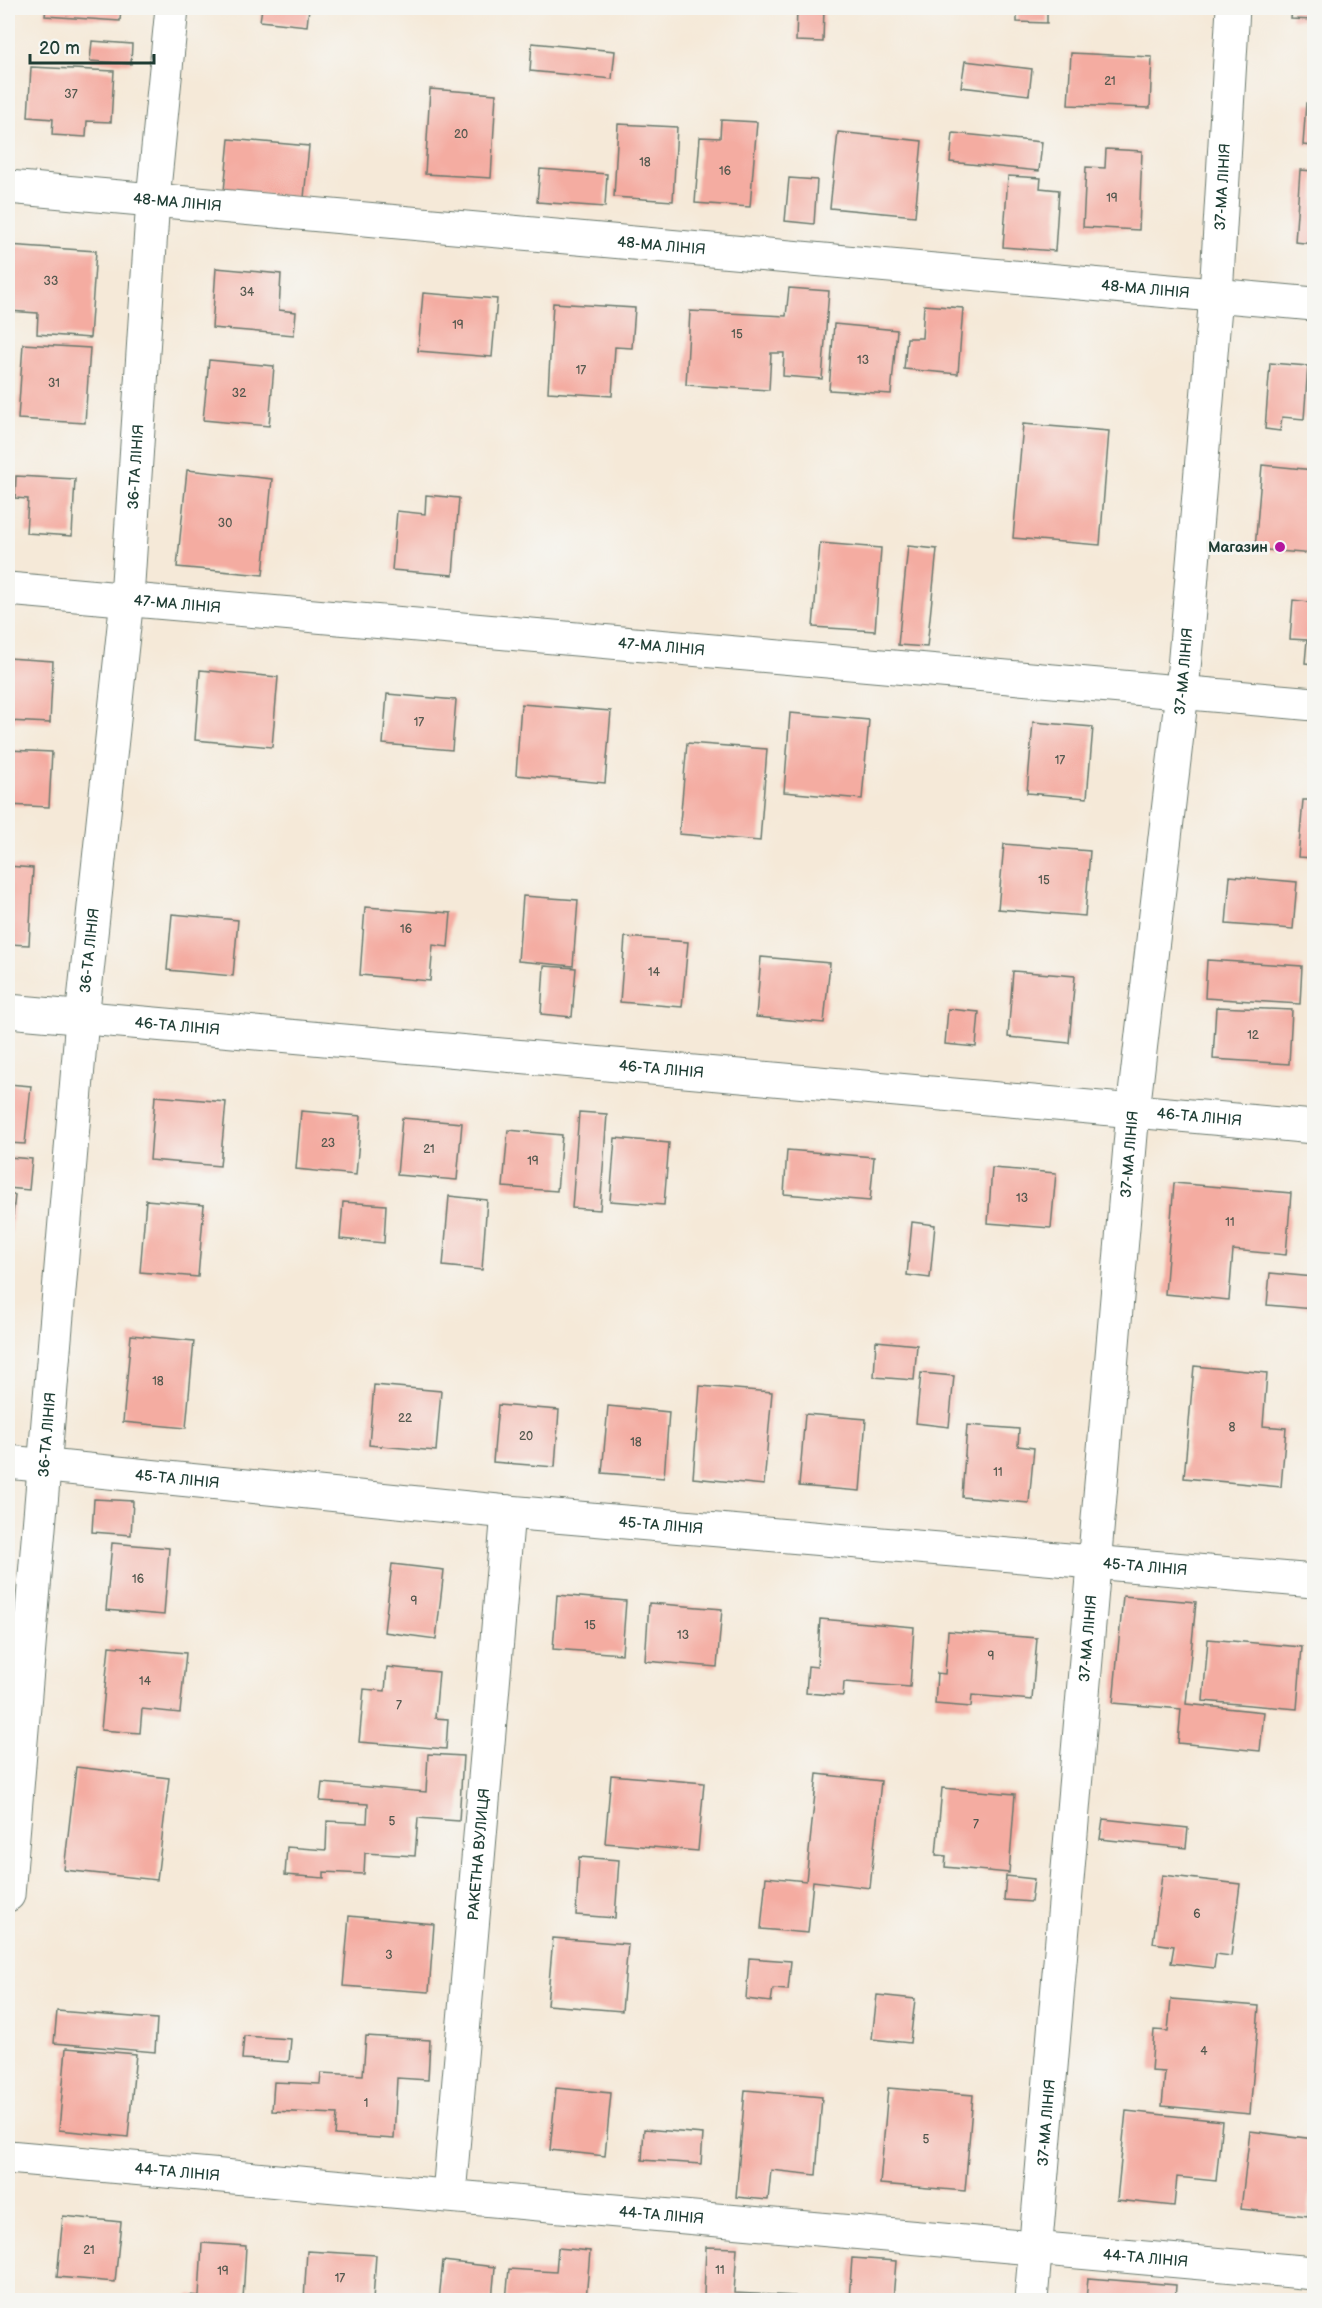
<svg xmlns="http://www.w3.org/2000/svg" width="1322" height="2308" viewBox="0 0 1322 2308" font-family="'Balsamiq Sans',sans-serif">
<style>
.building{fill:#f4aca1}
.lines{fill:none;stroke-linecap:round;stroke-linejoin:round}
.minor-casing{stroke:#6a796d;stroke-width:35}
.minor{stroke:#fff;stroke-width:33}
.poi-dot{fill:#b5179e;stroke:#f6f6f2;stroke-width:2}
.labels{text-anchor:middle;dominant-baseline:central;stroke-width:6;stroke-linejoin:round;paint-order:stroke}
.number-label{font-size:12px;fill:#54594f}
.street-label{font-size:15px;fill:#1f3d34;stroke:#f6f6f2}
.poi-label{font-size:15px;font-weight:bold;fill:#1f3d34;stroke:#f6f6f2;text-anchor:end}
</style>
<rect width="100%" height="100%" fill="#f6f6f2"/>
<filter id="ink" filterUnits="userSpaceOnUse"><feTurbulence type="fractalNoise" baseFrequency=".0167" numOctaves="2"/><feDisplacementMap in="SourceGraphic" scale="12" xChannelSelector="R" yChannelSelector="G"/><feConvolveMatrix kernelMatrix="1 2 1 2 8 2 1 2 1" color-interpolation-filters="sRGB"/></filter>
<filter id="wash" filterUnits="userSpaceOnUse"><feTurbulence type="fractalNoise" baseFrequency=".008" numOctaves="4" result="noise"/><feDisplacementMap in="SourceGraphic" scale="24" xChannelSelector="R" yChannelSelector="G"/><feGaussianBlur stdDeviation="1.35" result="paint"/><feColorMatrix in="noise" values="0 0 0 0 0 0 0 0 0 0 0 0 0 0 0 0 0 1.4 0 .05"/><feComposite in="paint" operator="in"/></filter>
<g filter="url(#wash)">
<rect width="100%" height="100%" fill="#f5e9d8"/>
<g id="blocks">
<!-- building -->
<path class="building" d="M46 8H121L120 21 45 16Z
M262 8H309L307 26 260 21Z
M797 8H824L823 42 796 41Z
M1017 8H1047V23L1017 22Z
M1292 8H1314V20L1291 19Z
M92 41 132 44 131 64 90 61Z
M532 43 615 51 612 79 530 71Z
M1071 53 1152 57 1150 108 1068 105Z
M965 61 1032 69 1029 95 961 87Z
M31 67 114 71 111 122 87 121 86 137 52 135 53 119 28 117Z
M430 89 496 94 491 178 425 174Z
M1306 103 1314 104V146L1303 145Z
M721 120 757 122 750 207 695 203 700 137 720 138Z
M618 124 677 127 673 201 614 197Z
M838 132 922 141 915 216 830 208Z
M953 133 1042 142 1039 171 950 162Z
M229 139 309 146 304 198 224 191Z
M1106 149 1142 151 1139 230 1083 227 1086 167 1105 168Z
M540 169 607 174 605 207 537 202Z
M1300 170 1314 171V244L1295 242Z
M1008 176 1041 178 1040 188 1059 190 1055 251 1003 247Z
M789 178 817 180 814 224 785 221Z
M8 245 96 251 90 338 37 334 38 313 8 311Z
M216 268 281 274 279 310 296 312 294 335 212 328Z
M789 288 829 291 822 379 783 376 784 353H771L769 390 686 385 690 311 786 316Z
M423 293 497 299 492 357 418 351Z
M553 303 635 308 632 348 615 347 612 396 548 392Z
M924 305 963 308 958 374 904 369 907 338H922Z
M834 324 897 330 891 394 829 390Z
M23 344 90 348 85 423 18 419Z
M209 360 274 366 269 426 203 420Z
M1270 363 1308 366 1304 419 1282 417 1280 431 1265 429Z
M1023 424 1109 431 1100 545 1013 538Z
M1262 465 1314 470V554L1255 549Z
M187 470 272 479 263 575 177 567Z
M16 476 75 479 72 536 26 533 28 499 15 498Z
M426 495 459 498 453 575 392 570 397 511 425 514Z
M820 543 881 548 875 631 813 627Z
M908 546 937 549 927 647 898 645Z
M1311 579H1314V664L1305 663 1307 640 1290 639 1293 600 1309 602Z
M8 658 53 661 50 723 8 721Z
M200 670 278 677 272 747 195 740Z
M387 694 456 700 452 750 383 744Z
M521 704 611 711 605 783 516 775Z
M790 713 869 720 862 799 784 792Z
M1033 722 1093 727 1087 798 1027 793Z
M687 743 767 749 760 841 679 834Z
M8 750 52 752 49 807 8 805Z
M1303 800H1314V858L1298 857Z
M1004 844 1090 851 1085 916 998 909Z
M8 866 33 868 29 945 8 944Z
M1230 876 1297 882 1293 929 1226 924Z
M523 896 578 900 573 966 518 961Z
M365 907 451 913 448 947 433 945 430 981 360 975Z
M172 914 238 920 233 976 167 970Z
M625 937 688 942 682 1007 620 1002Z
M761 957 830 963 824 1023 756 1017Z
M1207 960 1302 966 1300 1004 1205 998Z
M544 966 576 968 572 1017 541 1014Z
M1013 971 1075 976 1069 1043 1008 1037Z
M1216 1007 1292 1010 1289 1064 1213 1059Z
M948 1009 979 1012 976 1047 945 1044Z
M8 1084 31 1086 25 1144 8 1143Z
M155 1096 226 1102 220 1166 150 1160Z
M301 1111 361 1116 356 1175 296 1169Z
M579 1112 607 1114 600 1210 572 1208Z
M402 1118 462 1123 457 1180 397 1175Z
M508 1130 562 1135 557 1191 503 1187Z
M615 1138 669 1143 664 1205 610 1201Z
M787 1150 874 1157 870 1201 784 1194Z
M8 1157 32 1159 29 1190 8 1188Z
M992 1168 1056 1173 1051 1228 988 1223Z
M1174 1183 1291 1193 1286 1255 1233 1250 1229 1300 1165 1294Z
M8 1194 15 1195 9 1254H8Z
M449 1196 487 1200 482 1270 443 1266Z
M146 1200 204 1205 198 1277 140 1272Z
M343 1202 386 1205 384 1243 340 1239Z
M912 1222 935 1225 930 1278 907 1275Z
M1270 1273 1314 1277V1309L1267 1305Z
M131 1335 194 1341 186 1428 123 1422Z
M876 1341 917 1345 914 1380 874 1377Z
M1194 1366 1267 1373 1263 1426 1286 1428 1281 1487 1184 1478Z
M921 1373 954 1376 949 1427 916 1423Z
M374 1385 441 1391 436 1451 369 1445Z
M700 1386 772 1392 764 1485 693 1478Z
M498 1405 559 1410 555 1467 493 1462Z
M608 1406 669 1412 664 1478 602 1473Z
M805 1414 866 1419 860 1491 799 1486Z
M967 1425 1019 1429 1018 1446 1034 1448 1029 1503 962 1497Z
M94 1499 133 1501 131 1535 92 1532Z
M112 1543 169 1548 164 1615 106 1610Z
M392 1564 444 1570 436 1639 384 1632Z
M557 1595 626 1601 622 1654 553 1649Z
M1123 1596 1196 1602 1186 1704 1264 1712 1260 1751 1178 1743 1181 1709 1113 1703Z
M649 1603 722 1609 717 1667 645 1661Z
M820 1619 914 1627 910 1687 844 1682 843 1696 806 1693 808 1666 817 1667Z
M948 1631 1037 1638 1032 1700 972 1695 971 1707 935 1704 937 1673 945 1674Z
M1208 1639 1302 1647 1297 1709 1203 1701Z
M109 1646 186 1653 180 1713 142 1709 140 1733 101 1730Z
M387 1667 439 1672 435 1718 448 1719 446 1749 359 1742 364 1689 385 1691Z
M428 1754 463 1756 459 1821 418 1818 415 1856 365 1853 364 1874 324 1872V1878L285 1875 287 1847 326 1850 327 1821 367 1823 368 1804 320 1801 322 1783 426 1792Z
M76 1767 169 1778 157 1880 64 1870Z
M817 1774 881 1781 870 1888 813 1881 808 1933 761 1929 766 1877 806 1881Z
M611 1775 704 1783 698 1851 605 1843Z
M942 1788 1015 1794 1009 1873 945 1867 946 1856 936 1855Z
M1103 1819 1188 1828 1186 1848 1100 1839Z
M579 1857 619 1860 615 1918 576 1915Z
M1162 1875 1240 1884 1231 1956 1216 1954 1214 1968 1171 1963 1174 1946 1153 1943Z
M1006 1876 1034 1879 1031 1902 1004 1900Z
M349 1916 434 1924 429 1992 343 1986Z
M553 1938 628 1944 622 2011 547 2005Z
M749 1958 791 1961 788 1990 773 1989 771 2002 746 1999Z
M877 1995 915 1999 910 2043 872 2039Z
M1171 1999 1259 2006 1250 2114 1162 2106 1165 2072 1151 2071 1154 2030 1168 2031Z
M57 2011 157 2019 155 2052 54 2043Z
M244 2036 291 2039 289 2062 242 2059Z
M366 2036 430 2040 428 2080 397 2078 394 2139 335 2135 337 2114 272 2111 274 2082 320 2084 321 2073 363 2075Z
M66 2048 136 2054 128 2137 59 2130Z
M556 2088 611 2093 605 2156 550 2150Z
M888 2088 973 2095 965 2191 880 2184Z
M745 2090 822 2097 816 2175 771 2170 768 2200 736 2197Z
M1126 2111 1222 2121 1216 2181 1177 2177 1174 2206 1117 2200Z
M644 2129 703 2134 701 2164 642 2160Z
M1250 2131 1314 2139V2158L1308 2216 1241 2209Z
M63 2216 121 2222 115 2282 57 2277Z
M202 2243 246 2246 243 2300H188L189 2295 199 2296Z
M706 2247 737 2248 734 2293 795 2296 794 2300H720V2296L704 2295Z
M558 2248 590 2251 586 2300H506L509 2269 556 2272Z
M307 2251 376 2255 373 2300H304Z
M852 2258 896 2261 893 2300H849Z
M443 2261 495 2267 492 2300H439Z
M1088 2278 1176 2285 1175 2300H1086Z"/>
</g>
</g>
<g filter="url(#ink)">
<use href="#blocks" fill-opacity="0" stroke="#6a796d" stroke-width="1.5"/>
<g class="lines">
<defs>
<g id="minor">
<path id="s1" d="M8 187 1314 304"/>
<path id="s2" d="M8 589 1314 704"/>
<path id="s3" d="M8 1011 1314 1127"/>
<path id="s4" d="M8 1462 508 1512 1314 1581"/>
<path id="s5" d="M8 1895 82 1019 127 598 153 199 172 8"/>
<path id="s6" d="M8 2157 1314 2273"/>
<path id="s7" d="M449 2195 508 1512"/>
<path id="s8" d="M1031 2300 1133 1111 1182 692 1216 295 1233 8"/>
</g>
</defs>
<!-- minor casing -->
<use href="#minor" class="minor-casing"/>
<!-- minor -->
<use href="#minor" class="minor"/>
</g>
</g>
<!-- markers -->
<circle class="poi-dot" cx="1280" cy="547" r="6"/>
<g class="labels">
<!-- number labels -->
<g class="number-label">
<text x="1110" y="81">21</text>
<text x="71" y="94">37</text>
<text x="461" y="134">20</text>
<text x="645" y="162">18</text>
<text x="725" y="171">16</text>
<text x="1112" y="198">19</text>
<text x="51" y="281">33</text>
<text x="247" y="292">34</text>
<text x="458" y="325">19</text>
<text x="737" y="334">15</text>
<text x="863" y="360">13</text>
<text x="581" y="370">17</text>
<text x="54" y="383">31</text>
<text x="239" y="393">32</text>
<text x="225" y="523">30</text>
<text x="419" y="722">17</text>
<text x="1060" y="760">17</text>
<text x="1044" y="880">15</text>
<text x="406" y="929">16</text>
<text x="654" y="972">14</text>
<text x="1253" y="1035">12</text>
<text x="328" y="1143">23</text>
<text x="429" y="1149">21</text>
<text x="533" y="1161">19</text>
<text x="1022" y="1198">13</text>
<text x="1230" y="1222">11</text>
<text x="158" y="1381">18</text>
<text x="405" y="1418">22</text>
<text x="1232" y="1427">8</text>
<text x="526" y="1436">20</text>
<text x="636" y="1442">18</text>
<text x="998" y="1472">11</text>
<text x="138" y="1579">16</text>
<text x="414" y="1601">9</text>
<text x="590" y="1625">15</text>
<text x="683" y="1635">13</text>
<text x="991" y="1656">9</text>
<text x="145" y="1681">14</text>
<text x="399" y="1705">7</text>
<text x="392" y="1821">5</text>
<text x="976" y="1824">7</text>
<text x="1197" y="1914">6</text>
<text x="389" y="1955">3</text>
<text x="1204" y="2051">4</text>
<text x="366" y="2103">1</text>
<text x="926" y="2139">5</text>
<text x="89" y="2250">21</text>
<text x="720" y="2270">11</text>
<text x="223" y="2271">19</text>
<text x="340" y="2278">17</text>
</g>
<!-- street labels -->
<g class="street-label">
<text stroke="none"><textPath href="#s8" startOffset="2122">37-МА ЛІНІЯ</textPath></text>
<text stroke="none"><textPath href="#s1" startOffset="170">48-МА ЛІНІЯ</textPath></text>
<text stroke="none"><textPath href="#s1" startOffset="656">48-МА ЛІНІЯ</textPath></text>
<text stroke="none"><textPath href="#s1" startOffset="1142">48-МА ЛІНІЯ</textPath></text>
<text stroke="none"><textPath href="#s5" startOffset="1434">36-ТА ЛІНІЯ</textPath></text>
<text stroke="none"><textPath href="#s2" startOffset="170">47-МА ЛІНІЯ</textPath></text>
<text stroke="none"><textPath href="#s2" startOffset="656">47-МА ЛІНІЯ</textPath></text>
<text stroke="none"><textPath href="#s8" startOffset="1636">37-МА ЛІНІЯ</textPath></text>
<text stroke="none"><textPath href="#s5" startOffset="948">36-ТА ЛІНІЯ</textPath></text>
<text stroke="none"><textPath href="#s3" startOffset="170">46-ТА ЛІНІЯ</textPath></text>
<text stroke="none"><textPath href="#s3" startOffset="656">46-ТА ЛІНІЯ</textPath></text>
<text stroke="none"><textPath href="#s3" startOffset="1196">46-ТА ЛІНІЯ</textPath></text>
<text stroke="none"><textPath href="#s8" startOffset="1150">37-МА ЛІНІЯ</textPath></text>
<text stroke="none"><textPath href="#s5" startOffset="462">36-ТА ЛІНІЯ</textPath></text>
<text stroke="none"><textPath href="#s4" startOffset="170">45-ТА ЛІНІЯ</textPath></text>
<text stroke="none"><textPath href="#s4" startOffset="656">45-ТА ЛІНІЯ</textPath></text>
<text stroke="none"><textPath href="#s4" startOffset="1142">45-ТА ЛІНІЯ</textPath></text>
<text stroke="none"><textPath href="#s8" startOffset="664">37-МА ЛІНІЯ</textPath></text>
<text stroke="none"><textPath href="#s7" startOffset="342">РАКЕТНА ВУЛИЦЯ</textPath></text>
<text stroke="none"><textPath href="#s8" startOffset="178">37-МА ЛІНІЯ</textPath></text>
<text stroke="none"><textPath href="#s6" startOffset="170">44-ТА ЛІНІЯ</textPath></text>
<text stroke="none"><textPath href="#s6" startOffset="656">44-ТА ЛІНІЯ</textPath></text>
<text stroke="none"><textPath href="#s6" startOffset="1142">44-ТА ЛІНІЯ</textPath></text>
</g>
<!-- poi labels -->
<g class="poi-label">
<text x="1268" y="547">Магазин</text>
</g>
</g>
<!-- margin -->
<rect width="1322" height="2308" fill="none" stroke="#f6f6f2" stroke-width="30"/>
<!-- scale -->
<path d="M30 54v9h124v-9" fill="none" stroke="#1f3d34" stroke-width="3"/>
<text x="39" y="54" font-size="18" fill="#1f3d34" stroke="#f6f6f2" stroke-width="4.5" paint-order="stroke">20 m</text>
</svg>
